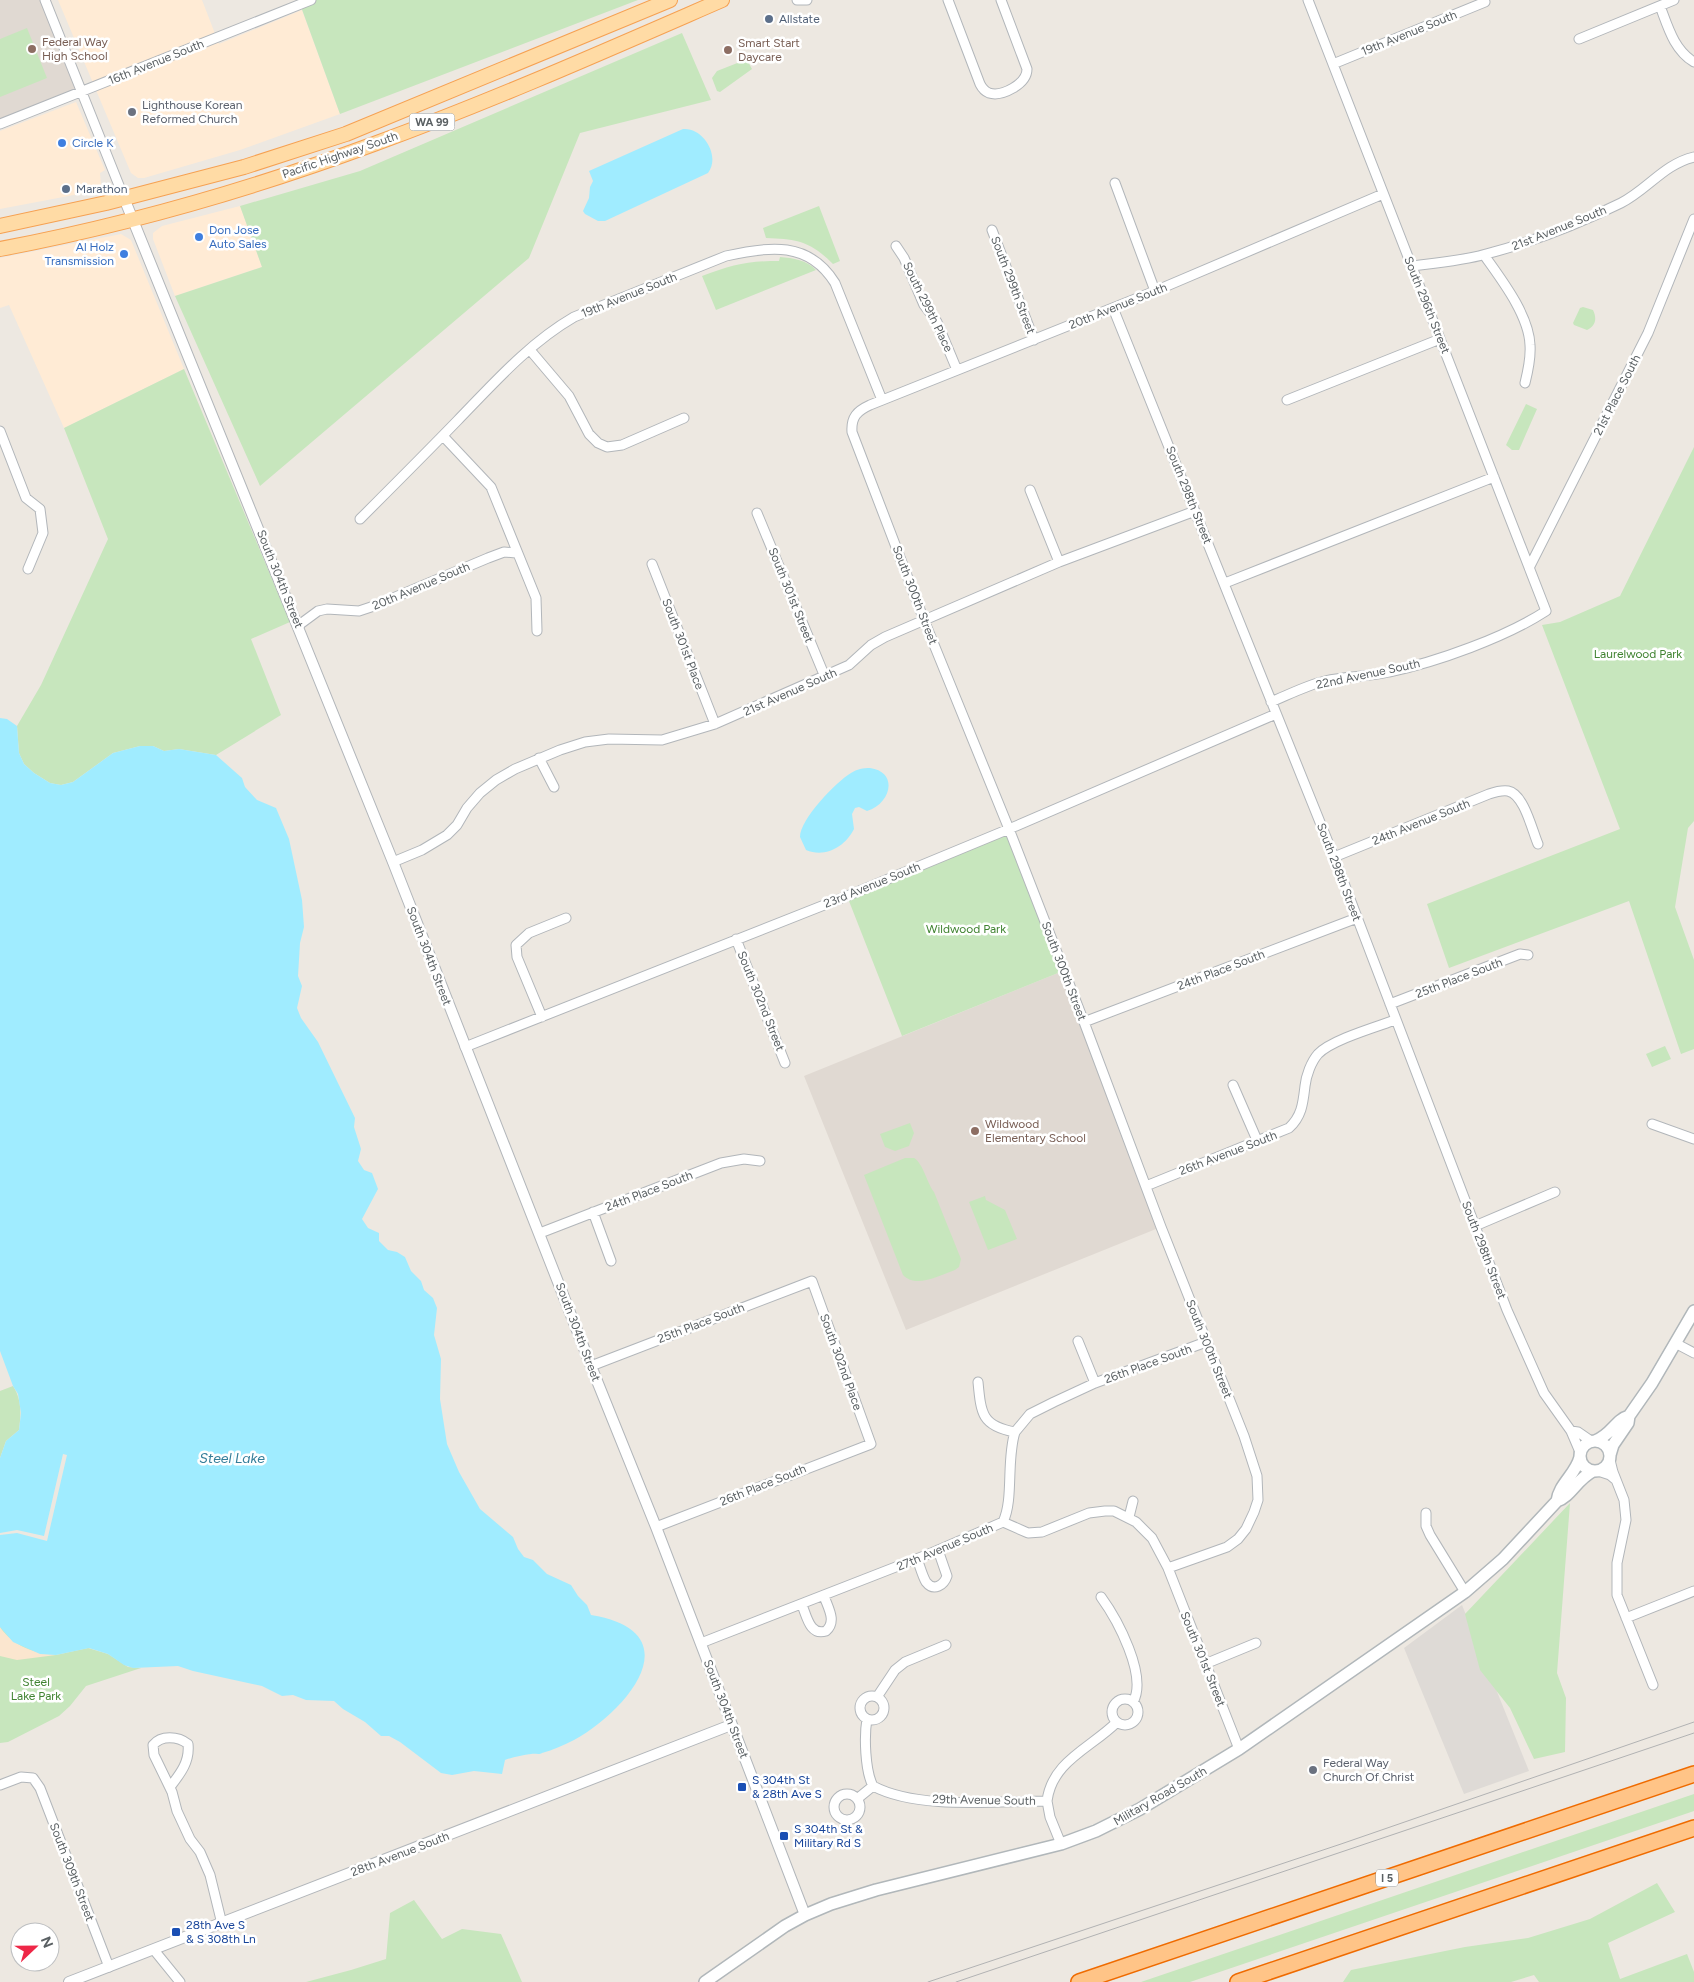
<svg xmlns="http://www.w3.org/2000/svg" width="1694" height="1982" viewBox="0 0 1694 1982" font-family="Figtree,sans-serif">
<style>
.commercial{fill:#ffebd5}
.industrial{fill:#dedad6}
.education{fill:#e0d9d2}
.green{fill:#c7e6bd}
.sand{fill:#fbe6cf}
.water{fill:#a0ecff}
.pier{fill:#ede8e1}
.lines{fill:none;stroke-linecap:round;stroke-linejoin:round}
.minor-casing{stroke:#b2b6ba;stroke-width:11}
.tertiary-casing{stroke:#b2b6ba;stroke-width:12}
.secondary-casing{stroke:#b1b7ba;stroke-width:14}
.primary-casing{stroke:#f6a152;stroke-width:16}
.motorway-casing{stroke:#ef6b00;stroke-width:18}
.minor{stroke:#fff;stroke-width:9}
.tertiary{stroke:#fff;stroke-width:10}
.secondary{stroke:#fff;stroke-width:11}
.primary{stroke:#ffdba5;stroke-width:14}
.motorway{stroke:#ffc487;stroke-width:15}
.tram{stroke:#b1b2b3;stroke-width:1}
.service-dot{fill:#5c6f8a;stroke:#fff;stroke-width:2}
.education-dot{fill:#8d6e63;stroke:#fff;stroke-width:2}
.worship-dot{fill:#6b7280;stroke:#fff;stroke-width:2}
.shop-dot{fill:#3f7fe0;stroke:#fff;stroke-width:2}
.transit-dot{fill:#1a4fb4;stroke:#fff;stroke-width:2}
.labels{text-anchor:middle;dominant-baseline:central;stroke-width:5;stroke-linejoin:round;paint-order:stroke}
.shield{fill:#fff;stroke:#8c9092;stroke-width:1}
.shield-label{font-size:11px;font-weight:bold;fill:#5a6063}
.service-label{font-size:12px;fill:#4e5e75;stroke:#fff;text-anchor:start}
.street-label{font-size:12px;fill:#5a6063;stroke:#fff}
.education-label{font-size:12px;fill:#785e54;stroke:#fff;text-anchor:start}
.worship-label{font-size:12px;fill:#5b616d;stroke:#fff;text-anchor:start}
.shop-label{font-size:12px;fill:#366cbe;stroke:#fff;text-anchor:start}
.park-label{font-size:12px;fill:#408331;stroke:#fff}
.transit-label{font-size:12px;fill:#164399;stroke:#fff;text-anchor:start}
.water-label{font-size:14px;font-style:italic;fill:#347d99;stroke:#fff}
</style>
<rect width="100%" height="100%" fill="#ede8e1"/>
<!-- commercial -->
<path class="commercial" d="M58 0H202L219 44 302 10 340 114 240 150 144 178H138L131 173Z
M76 102 105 170 100 173 101 186 95 191 0 209V131Z
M240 206 262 267 175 296 153 239V233L162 226Z
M121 234 131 240 184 369 64 428 9 305 0 308V258Z"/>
<!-- industrial -->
<path class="industrial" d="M1462 1605 1529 1771 1464 1794 1404 1648Z"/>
<!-- education -->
<path class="education" d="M0 0H45L81 92 0 124Z
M1063 971 1161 1227 906 1330 804 1076Z"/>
<!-- green -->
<path class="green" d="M311 0H638L340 114 300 4Z
M27 28 47 78 0 97V39Z
M682 33 711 100 580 133 529 258 260 486 175 296 262 267 240 206 360 171Z
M745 60H747L752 69 720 92 717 91 712 78 717 71Z
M819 206 840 261 833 264C810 241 797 239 766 238L763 228Z
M780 257C793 258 807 260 816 270L716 310 702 276C732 265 747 261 779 261Z
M1583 307 1593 310C1597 318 1596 326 1587 330L1574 325 1573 323 1580 308Z
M184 369 290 622 251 639 281 715 216 755 179 749 164 751 153 746H140L113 753 73 782 61 785 50 783 34 773 24 764 19 753 17 726 41 685 108 539 64 428Z
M1526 404 1537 409 1519 450H1512L1506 445Z
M1694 447V821L1688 828 1675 907 1694 960V1049L1681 1054 1629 901 1449 968 1427 904 1620 829 1542 625 1560 622 1620 596Z
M1009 829 1063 971 902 1036 847 896Z
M1665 1046 1671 1059 1652 1067 1646 1054Z
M910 1123 914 1133 909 1146 895 1151 885 1147 880 1134Z
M905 1158H914C923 1163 927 1183 934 1192L961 1259 959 1267 955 1270C940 1275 916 1289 903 1275L864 1175Z
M985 1196 986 1200 1005 1210 1017 1239 988 1250 969 1202Z
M13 1386C22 1400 21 1414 19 1430L6 1441 0 1458V1391Z
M1570 1503 1557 1673 1566 1698 1565 1752 1534 1759 1510 1708 1480 1670 1465 1614Z
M0 1627 40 1654 56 1655 88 1648 108 1654 128 1667 141 1668 86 1686 70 1706 59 1716 8 1742 0 1743Z
M1694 1794V1811L1190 1982H1141Z
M1657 1883 1675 1912 1608 1943 1620 1979 1687 1954 1694 1972V1982H1539L1534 1975 1511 1982H1343L1351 1970 1465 1947 1528 1938 1590 1919Z
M414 1900 442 1939 462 1929 501 1934 522 1982H306L351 1970 386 1959 390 1913Z"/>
<!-- sand -->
<path class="sand" d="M0 1627C13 1646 34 1653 56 1655L17 1660 0 1656Z"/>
<!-- water -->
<path class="water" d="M683 129C703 127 721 156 708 173L605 221H598L585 214 583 211 589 198 590 187 593 181 589 171Z
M0 718 7 719 17 726 19 753 24 764 34 773 50 783 61 785 73 782 113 753 140 746H153L164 751 179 749 216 755 242 778 245 787 257 800 276 808 289 839 302 900 304 927 300 943 298 976 302 986 297 1008 301 1018 318 1042 355 1118 354 1127 361 1149 358 1161 364 1170 372 1173 378 1189 362 1219 368 1228 379 1233V1241L388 1250 397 1252 405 1257 411 1271 421 1281 424 1290 433 1298 437 1308 434 1335 441 1359 440 1399 447 1444 459 1472 480 1509 513 1537 518 1549 524 1557 533 1560 547 1574 571 1585 578 1596 587 1605 591 1615C693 1632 628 1710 574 1740 564 1745 553 1750 542 1753 539 1755 535 1753 531 1754 523 1755 513 1757 505 1760L502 1774 474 1771 452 1775 441 1773 400 1742 389 1736H381L365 1722 343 1709 334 1701 306 1700 293 1695 282 1696 262 1686 193 1671 178 1666 133 1668 124 1665 108 1654 89 1648 56 1655 40 1654 13 1642 0 1627V1458L6 1441 19 1430 21 1413 18 1394 13 1386 0 1351Z
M870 768C899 772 891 804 867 811L859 807 855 808 852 814 854 829C845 847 825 858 806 850L800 837C800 819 836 782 851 773 857 769 863 768 870 768Z"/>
<!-- pier -->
<path class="pier" d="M63 1454 67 1455 47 1541 17 1533 0 1535V1533L17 1530 44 1536Z"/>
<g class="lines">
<defs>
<path id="minor" d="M45 0 124 198
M797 0H807
M948 0 980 84C982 88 984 91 989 93 1002 97 1027 84 1027 69L1001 0
M1660 6C1668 27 1674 50 1694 62
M1579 39 1674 0
M1333 64 1485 2
M0 124 311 0
M1115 183 1155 291
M992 230 1034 340
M896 246 904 258 924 305 937 322 957 370
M1484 255C1501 279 1529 315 1530 345 1531 358 1528 371 1525 383
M1411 266C1436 263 1462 261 1486 254 1533 242 1578 224 1621 203 1647 190 1664 164 1694 157
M1113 308 1334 857 1507 1310 1544 1393 1571 1431 1580 1452
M530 350 569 396 589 434 598 443 607 447 622 445 684 418
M1287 400 1440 339
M0 431 26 498 40 509 43 533 28 569
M443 436 491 487 536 598 537 631
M1030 490 1059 562
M757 513 825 677
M360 519C393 486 425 454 457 421 493 384 529 343 574 317L726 256C769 246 809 241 835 283L882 400
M652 564 715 724
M1530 566 1648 333 1694 219
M1225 583 1494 477
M299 625 318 611 327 609 359 611 374 606 488 558 504 552 516 553
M1271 702C1288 695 1307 685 1325 681 1346 676 1368 677 1389 672 1437 662 1506 637 1546 611L1308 0
M539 758 554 787
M1334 857 1489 794C1495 792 1501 790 1508 791 1524 794 1532 830 1538 844
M393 862 422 850 447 835 457 825 467 808 480 793 496 780 515 769 560 750 585 742 609 739 662 740 715 724 849 665 871 645 885 637 1059 562 1195 511
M736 939 785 1063
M1390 1004 1520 954 1528 955
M542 1017 517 957 516 945 529 933 566 918
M1084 1022 1357 918
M465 1047 847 896 1009 829 1276 714
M1233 1085 1257 1140
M1652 1124 1694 1139
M1146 1186 1289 1128C1302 1116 1303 1103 1305 1086 1306 1076 1311 1062 1318 1054 1331 1040 1376 1027 1395 1020
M593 1212 611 1261
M1475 1226 1555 1192
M540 1233 721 1163 744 1159 760 1161
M1078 1341 1095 1383
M1675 1343 1694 1353
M591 1366 812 1281 871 1444 656 1527
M978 1382C981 1414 982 1426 1015 1432 1006 1460 1014 1499 1003 1522
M1571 1431 1578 1432 1591 1441
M1015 1432 1030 1414 1054 1402 1095 1383 1206 1342
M1610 1460 1613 1472 1624 1500 1626 1520 1617 1563V1595L1653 1685
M1598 1471 1610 1475 1616 1480
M1426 1513V1526L1430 1535 1465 1592
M1129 1517 1133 1501
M917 1559C920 1566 922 1575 926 1582 934 1592 944 1585 947 1576L938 1550
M1168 1568 1227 1547 1238 1539 1246 1529 1254 1512 1258 1500 1257 1476 1244 1436 1161 1227 1084 1022 1009 829 924 620 852 432C851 417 857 411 870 405L1155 291 1383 194
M1101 1597C1117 1619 1148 1676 1133 1702
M802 1605C807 1617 810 1636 826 1631 837 1621 828 1608 824 1596
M1626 1618 1694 1591
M701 1643 929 1554 1003 1522 1028 1533 1042 1532 1089 1513 1105 1511H1114L1136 1522 1152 1538 1168 1568 1239 1749
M1205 1664 1256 1643
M860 1708a12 12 0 1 1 24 0a12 12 0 1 1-24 0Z
M877 1697 895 1670 905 1662 946 1645
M1112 1712a13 13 0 1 1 26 0a13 13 0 1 1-26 0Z
M867 1719C864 1736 865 1771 873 1786
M0 1785 21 1777 33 1778 40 1788 109 1967
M873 1786C918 1810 996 1801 1047 1801 1052 1761 1091 1748 1117 1722
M170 1787C180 1774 190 1762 188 1744 178 1736 161 1735 153 1745L154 1755 172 1792 177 1811 190 1839 200 1852 210 1875 222 1924
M834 1807a13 13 0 1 1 26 0a13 13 0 1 1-26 0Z
M857 1799 873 1786
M1047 1801 1050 1817 1061 1844
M154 1950 180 1982"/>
<path id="tertiary" d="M124 198 393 862 591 1366 656 1527 805 1915
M69 1982 731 1725"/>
<path id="secondary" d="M1580 1456a15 15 0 1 1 30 0a15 15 0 1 1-30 0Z
M1595 1441C1612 1435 1615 1420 1629 1416
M1610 1455 1613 1445 1628 1423 1629 1416 1652 1383 1694 1311
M1557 1501C1559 1484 1576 1474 1580 1457
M705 1982 785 1926 805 1915 831 1904 876 1890 1061 1844 1096 1831 1140 1809 1239 1749 1465 1592 1503 1559 1557 1501C1570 1497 1577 1479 1593 1471"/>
<path id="primary" d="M0 226 106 203 244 167 346 134 670 0
M0 249C127 225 252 189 374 144 492 101 607 50 722 0"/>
<path id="motorway" d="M1079 1982 1694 1774
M1238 1982 1694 1828"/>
</defs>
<!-- minor casing -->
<use href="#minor" class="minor-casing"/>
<!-- tertiary casing -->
<use href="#tertiary" class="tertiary-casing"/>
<!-- secondary casing -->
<use href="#secondary" class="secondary-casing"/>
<!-- primary casing -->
<use href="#primary" class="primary-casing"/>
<!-- motorway casing -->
<use href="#motorway" class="motorway-casing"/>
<!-- minor -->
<use href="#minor" class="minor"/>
<!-- tertiary -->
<use href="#tertiary" class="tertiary"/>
<!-- secondary -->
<use href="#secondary" class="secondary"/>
<!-- primary -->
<use href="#primary" class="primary"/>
<!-- motorway -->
<use href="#motorway" class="motorway"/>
<!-- tram -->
<path class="tram" d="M928 1982 1341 1844 1694 1722
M956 1982 1694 1733"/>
</g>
<!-- markers -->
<g class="service-dot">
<circle cx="769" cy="19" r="5"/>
<circle cx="66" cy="189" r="5"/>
</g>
<g class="education-dot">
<circle cx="32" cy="49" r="5"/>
<circle cx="728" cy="50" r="5"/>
<circle cx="975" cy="1131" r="5"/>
</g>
<g class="worship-dot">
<circle cx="132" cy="112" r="5"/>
<circle cx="1313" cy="1770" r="5"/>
</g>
<g class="shop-dot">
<circle cx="62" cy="143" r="5"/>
<circle cx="199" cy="237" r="5"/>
<circle cx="124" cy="254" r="5"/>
</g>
<g class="transit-dot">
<rect x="737" y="1782" width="10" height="10" rx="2.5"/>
<rect x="779" y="1831" width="10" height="10" rx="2.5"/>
<rect x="171" y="1927" width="10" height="10" rx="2.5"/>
</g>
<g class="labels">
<!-- shield labels -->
<g class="shield">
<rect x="409.5" y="113.5" width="45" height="17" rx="4"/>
<rect x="1376" y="1869.5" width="22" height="17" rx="4"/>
</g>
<g class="shield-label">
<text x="432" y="122">WA 99</text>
<text x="1387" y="1878">I 5</text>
</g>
<!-- service labels -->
<g class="service-label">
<text x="779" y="19">Allstate</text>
<text x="76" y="189">Marathon</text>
</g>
<!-- street labels -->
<g class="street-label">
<text transform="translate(1409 33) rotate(-22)">19th Avenue South</text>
<text transform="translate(156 62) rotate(-22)">16th Avenue South</text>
<text transform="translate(340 155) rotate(-19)">Pacific Highway South</text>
<text transform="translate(1559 228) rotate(-22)">21st Avenue South</text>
<text transform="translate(1013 285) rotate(69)">South 299th Street</text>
<text transform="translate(629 295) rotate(-22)">19th Avenue South</text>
<text transform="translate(1427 305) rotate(68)">South 296th Street</text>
<text transform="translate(1118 306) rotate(-22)">20th Avenue South</text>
<text transform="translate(928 307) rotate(64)">South 299th Place</text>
<text transform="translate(1617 395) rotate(-63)">21st Place South</text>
<text transform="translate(1189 495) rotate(68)">South 298th Street</text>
<text transform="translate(280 579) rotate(68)">South 304th Street</text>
<text transform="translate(421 586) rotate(-23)">20th Avenue South</text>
<text transform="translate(791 595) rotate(68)">South 301st Street</text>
<text transform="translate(915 595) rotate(69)">South 300th Street</text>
<text transform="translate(683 644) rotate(69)">South 301st Place</text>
<text transform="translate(1368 674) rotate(-12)">22nd Avenue South</text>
<text transform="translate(790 692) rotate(-24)">21st Avenue South</text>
<text transform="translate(1421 822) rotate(-22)">24th Avenue South</text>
<text transform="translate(1339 872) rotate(69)">South 298th Street</text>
<text transform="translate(872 885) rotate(-22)">23rd Avenue South</text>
<text transform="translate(429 956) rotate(69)">South 304th Street</text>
<text transform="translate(1221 970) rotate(-21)">24th Place South</text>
<text transform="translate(1064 971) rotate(69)">South 300th Street</text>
<text transform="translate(1459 978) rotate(-21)">25th Place South</text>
<text transform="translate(761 1001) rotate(68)">South 302nd Street</text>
<text transform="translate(1228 1153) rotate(-21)">26th Avenue South</text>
<text transform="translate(649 1191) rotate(-21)">24th Place South</text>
<text transform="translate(1484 1250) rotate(69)">South 298th Street</text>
<text transform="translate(701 1323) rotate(-21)">25th Place South</text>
<text transform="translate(578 1332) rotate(69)">South 304th Street</text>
<text transform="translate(1209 1349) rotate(68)">South 300th Street</text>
<text transform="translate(841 1362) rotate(70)">South 302nd Place</text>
<text transform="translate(1148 1364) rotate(-20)">26th Place South</text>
<text transform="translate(763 1485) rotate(-22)">26th Place South</text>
<text transform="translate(945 1547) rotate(-23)">27th Avenue South</text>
<text transform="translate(1203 1659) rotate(68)">South 301st Street</text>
<text transform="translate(726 1709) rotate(69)">South 304th Street</text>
<text transform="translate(1160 1796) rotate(-30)">Military Road South</text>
<text transform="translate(984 1800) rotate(1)">29th Avenue South</text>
<text transform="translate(400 1854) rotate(-21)">28th Avenue South</text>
<text transform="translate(72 1872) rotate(69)">South 309th Street</text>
</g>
<!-- education labels -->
<g class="education-label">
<text x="42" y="42">Federal Way<tspan x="42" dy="14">High School</tspan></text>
<text x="738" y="43">Smart Start<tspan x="738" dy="14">Daycare</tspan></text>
<text x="985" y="1124">Wildwood<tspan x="985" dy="14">Elementary School</tspan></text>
</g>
<!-- worship labels -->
<g class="worship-label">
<text x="142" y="105">Lighthouse Korean<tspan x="142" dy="14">Reformed Church</tspan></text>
<text x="1323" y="1763">Federal Way<tspan x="1323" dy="14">Church Of Christ</tspan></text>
</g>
<!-- shop labels -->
<g class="shop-label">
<text x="72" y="143">Circle K</text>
<text x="209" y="230">Don Jose<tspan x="209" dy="14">Auto Sales</tspan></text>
<text x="114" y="247" text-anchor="end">Al Holz<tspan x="114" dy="14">Transmission</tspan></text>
</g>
<!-- park labels -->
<g class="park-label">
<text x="1638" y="654">Laurelwood Park</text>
<text x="966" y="929">Wildwood Park</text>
<text x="36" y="1682">Steel<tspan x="36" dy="14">Lake Park</tspan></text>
</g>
<!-- transit labels -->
<g class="transit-label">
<text x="752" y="1780">S 304th St<tspan x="752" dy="14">&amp; 28th Ave S</tspan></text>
<text x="794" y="1829">S 304th St &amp;<tspan x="794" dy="14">Military Rd S</tspan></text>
<text x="186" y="1925">28th Ave S<tspan x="186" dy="14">&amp; S 308th Ln</tspan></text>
</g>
<!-- water labels -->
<g class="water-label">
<text x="232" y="1458">Steel Lake</text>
</g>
</g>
<!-- north arrow -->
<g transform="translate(35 1947) rotate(68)"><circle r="24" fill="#ffffff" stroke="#bdbfc1"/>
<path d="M0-4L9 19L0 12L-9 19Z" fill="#ee2747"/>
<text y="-8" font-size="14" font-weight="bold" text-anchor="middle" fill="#5a6063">N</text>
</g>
</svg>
